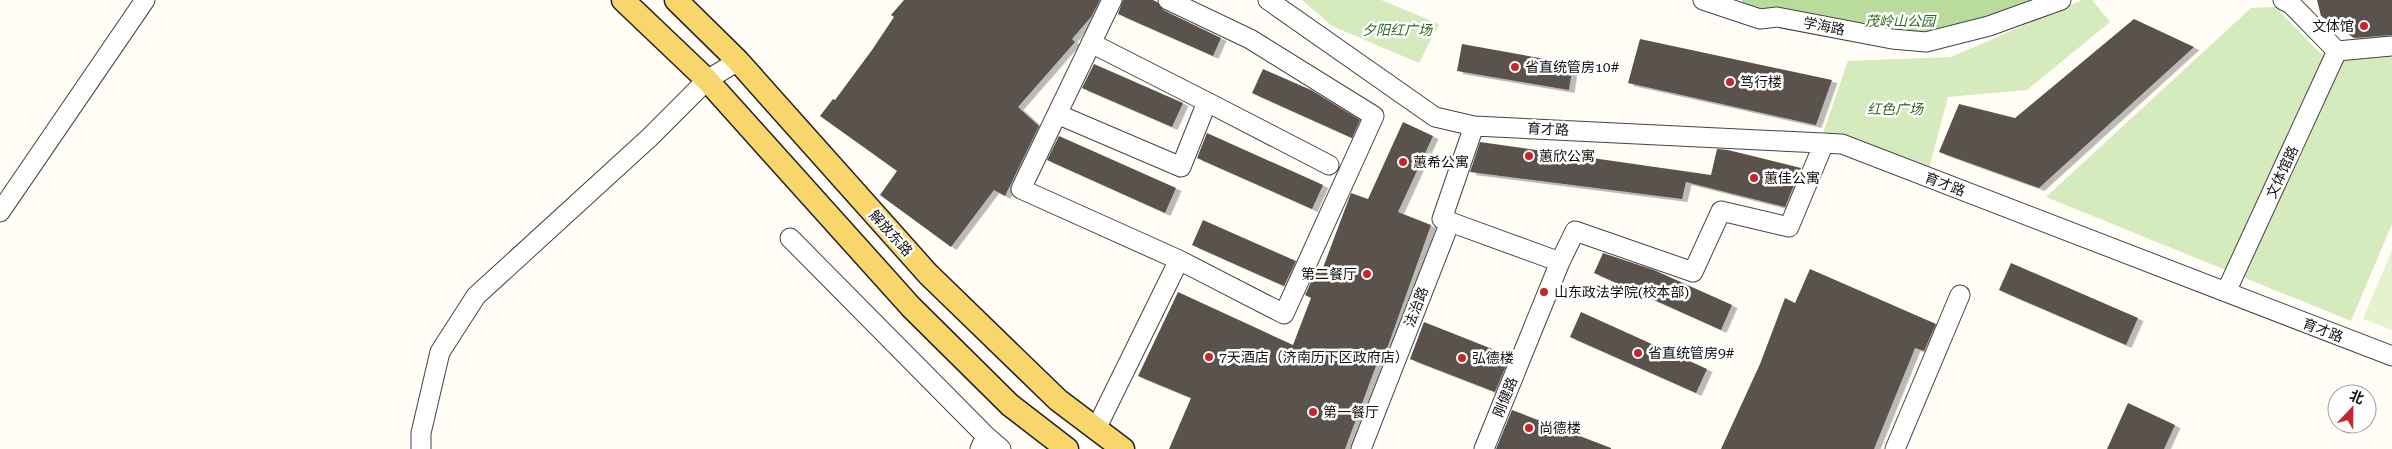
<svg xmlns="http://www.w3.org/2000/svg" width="2392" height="449" viewBox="0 0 2392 449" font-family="'Roboto Serif','Noto Sans SC',serif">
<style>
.green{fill:#d5ebbd}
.forest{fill:#b9dc9c}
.pitch{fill:#e6f2cf}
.building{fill:#5a524d;filter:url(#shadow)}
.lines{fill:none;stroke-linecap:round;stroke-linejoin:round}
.minor-casing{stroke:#444;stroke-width:21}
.major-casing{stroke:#222;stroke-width:25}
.minor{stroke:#fff;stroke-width:19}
.major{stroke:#f9d66b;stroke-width:22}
.poi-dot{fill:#c4262e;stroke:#fff;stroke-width:2}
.labels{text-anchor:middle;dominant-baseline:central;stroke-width:5;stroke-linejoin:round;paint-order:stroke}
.park-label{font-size:14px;font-style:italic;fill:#2f6b1f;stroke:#fff}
.street-label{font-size:14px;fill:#111;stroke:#fff}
.poi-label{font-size:14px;fill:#111;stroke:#fff;text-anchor:start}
</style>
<defs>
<filter id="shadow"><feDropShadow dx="5.5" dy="3" stdDeviation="0" flood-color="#0004"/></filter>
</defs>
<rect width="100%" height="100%" fill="#fffdf5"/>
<!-- green -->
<path class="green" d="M1302 0H1381L1439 24 1419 63 1332 26Z
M2082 0H2092L2110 22 2027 90 1948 97 1928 172 1822 136 1848 61 1951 57Z
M2275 7 2322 55 2392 53V224L2351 321 2046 197 2251 8Z"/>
<!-- forest -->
<path class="forest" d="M1742 0H2064L1897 40 1744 15Z"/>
<!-- pitch -->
<path class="pitch" d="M2392 250V330L2363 319Z"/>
<!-- building -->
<path class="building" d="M904 0H1100L1091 17 1072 39 1075 42 1018 107 1039 126 1005 196 994 190 951 247 880 195 897 171 820 116 833 99 835 100 872 50 894 17 891 15Z
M1123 0H1153L1157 2 1163 10 1221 38 1213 56 1118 14Z
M2317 0H2392V35L2354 38 2321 16Z
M2134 19 2194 47 2039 188 1939 152 1959 104 2015 118Z
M1640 39 1832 80 1816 125 1628 83Z
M1462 44 1573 64 1569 90 1457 71Z
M1094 64 1183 103 1172 127 1082 88Z
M1263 69 1311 90 1360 120 1352 138 1252 93Z
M1403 122 1433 136 1398 212 1431 225 1384 357 1380 355 1345 449H1169L1191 398 1138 376 1178 292 1293 345 1311 298 1305 295 1316 271 1321 273 1351 193 1368 199Z
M1207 133 1323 185 1312 209 1197 158Z
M1059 136 1176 188 1165 213 1047 160Z
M1480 142 1711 175 1717 149 1728 150 1801 168 1785 207 1686 182 1682 199 1470 172Z
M1203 220 1296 261 1284 286 1192 245Z
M1603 253 1654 270 1732 305 1721 330 1594 273Z
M2011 263 2138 318 2126 345 1999 290Z
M1810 269 1936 324 1924 351 1915 348 1874 449H1721L1760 364 1785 298 1795 303Z
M1581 312 1707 369 1696 393 1570 337Z
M1424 322 1510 356 1495 392 1410 359Z
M2128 403 2175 425 2164 449H2107Z
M1512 410 1611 448V449H1496Z"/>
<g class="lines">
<defs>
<path id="minor" d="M1112 0 1021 189 1179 260 1284 314 1374 116 1250 39 1168 0
M1268 0 1435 117 1474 126 1442 219 1560 262
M1703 0 1760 19 1777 17 1892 39 1926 42 1989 26 2061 0
M2283 0 2291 4 2337 51 2392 46
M1091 43 1207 102
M1057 114 1181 167 1207 102 1329 165
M1474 126 1842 144 2392 356
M0 212 145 0
M790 238 986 436 980 449
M2226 292 2337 51
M1096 429 1179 260
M986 436 1001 449
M421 449V433L440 352 476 296 649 138 707 80 738 61
M1361 449 1450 222
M1484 449 1560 262 1575 231 1693 272 1721 211 1789 227 1824 143
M1895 449 1960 295"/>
<path id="major" d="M623 0 707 80 911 307 1010 405 1067 449
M676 0 738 61 928 274 1058 400 1123 449"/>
</defs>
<!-- minor casing -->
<use href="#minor" class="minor-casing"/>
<!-- major casing -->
<use href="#major" class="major-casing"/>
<!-- minor -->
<use href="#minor" class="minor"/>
<!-- major -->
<use href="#major" class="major"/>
</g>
<!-- markers -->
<g class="poi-dot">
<circle cx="2364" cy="26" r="5"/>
<circle cx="1515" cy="67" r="5"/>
<circle cx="1730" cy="82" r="5"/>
<circle cx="1529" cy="156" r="5"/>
<circle cx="1403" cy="162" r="5"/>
<circle cx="1754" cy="178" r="5"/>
<circle cx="1367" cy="274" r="5"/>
<circle cx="1544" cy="292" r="5"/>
<circle cx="1638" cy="353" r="5"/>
<circle cx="1209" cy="357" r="5"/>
<circle cx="1462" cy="358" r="5"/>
<circle cx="1313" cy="412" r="5"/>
<circle cx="1529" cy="428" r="5"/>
</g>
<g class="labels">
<!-- park labels -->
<g class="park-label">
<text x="1900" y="21">茂岭山公园</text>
<text x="1397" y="30">夕阳红广场</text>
<text x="1895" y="109">红色广场</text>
</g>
<!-- street labels -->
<g class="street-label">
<text transform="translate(1824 26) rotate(11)">学海路</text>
<text transform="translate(1548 129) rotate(3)">育才路</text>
<text transform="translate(2282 172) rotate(-65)">文体馆路</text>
<text transform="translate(1945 184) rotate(21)">育才路</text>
<text transform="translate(891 233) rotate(48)">解放东路</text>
<text transform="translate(1416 307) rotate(-69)">法治路</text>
<text transform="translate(2323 330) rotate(21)">育才路</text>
<text transform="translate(1505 397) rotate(-68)">刚健路</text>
</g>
<!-- poi labels -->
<g class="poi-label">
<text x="2354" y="26" text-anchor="end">文体馆</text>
<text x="1525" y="67">省直统管房10#</text>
<text x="1740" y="82">笃行楼</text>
<text x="1539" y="156">蕙欣公寓</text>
<text x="1413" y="162">蕙希公寓</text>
<text x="1764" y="178">蕙佳公寓</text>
<text x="1357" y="274" text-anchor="end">第二餐厅</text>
<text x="1554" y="292">山东政法学院(校本部)</text>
<text x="1648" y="353">省直统管房9#</text>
<text x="1219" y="357">7天酒店（济南历下区政府店）</text>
<text x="1472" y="358">弘德楼</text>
<text x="1323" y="412">第一餐厅</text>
<text x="1539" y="428">尚德楼</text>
</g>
</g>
<!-- north arrow -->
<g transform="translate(2352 409) rotate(22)"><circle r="24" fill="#ffffff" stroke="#a0a0a0"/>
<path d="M0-4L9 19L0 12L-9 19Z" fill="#c4262e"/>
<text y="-8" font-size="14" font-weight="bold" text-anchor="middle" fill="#111111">北</text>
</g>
</svg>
